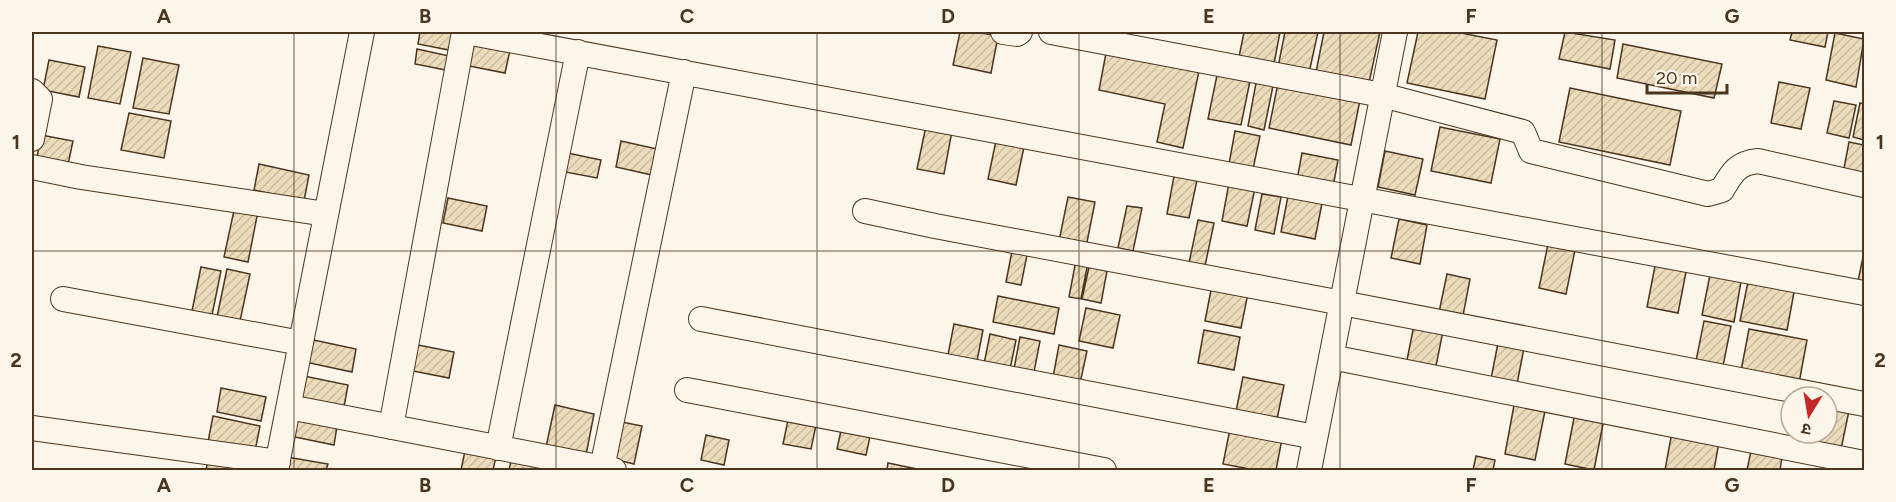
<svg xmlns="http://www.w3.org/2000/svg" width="1896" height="502" viewBox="0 0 1896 502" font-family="Figtree,'Noto Sans Devanagari',sans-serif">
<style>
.building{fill:url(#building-hatch);stroke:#4a3520;stroke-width:1.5}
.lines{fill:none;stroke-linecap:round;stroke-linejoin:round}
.minor-casing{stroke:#4a3520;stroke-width:26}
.minor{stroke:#fbf6e9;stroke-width:24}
.grid{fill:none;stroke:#4a3520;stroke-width:1.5;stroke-opacity:0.55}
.neatline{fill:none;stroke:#4a3520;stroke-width:2}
.grid-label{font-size:20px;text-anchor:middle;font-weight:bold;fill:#4a3520}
</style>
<defs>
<pattern id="building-hatch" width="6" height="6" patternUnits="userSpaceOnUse" patternTransform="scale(1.5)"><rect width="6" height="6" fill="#ecdcbc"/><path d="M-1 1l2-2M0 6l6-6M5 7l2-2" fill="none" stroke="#ccbda1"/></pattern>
</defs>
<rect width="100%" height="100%" fill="#fbf6e9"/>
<!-- building -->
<path class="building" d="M420 32H455L454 51 418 44Z
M466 32 512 41 505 73 459 64Z
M960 32H976L998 36 991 73 953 65Z
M1244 32H1280L1273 69 1238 62Z
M1285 32H1318L1309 73 1278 67Z
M1324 32H1380L1368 87 1315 77Z
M1418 32H1456L1497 40 1485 99 1407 83Z
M1565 32 1615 40 1610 69 1559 59Z
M1792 32H1828L1825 47 1790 40Z
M1835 33 1864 39 1856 87 1826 80Z
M1623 44 1722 64 1714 98 1617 78Z
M98 46 131 52 120 104 88 98Z
M1107 48 1200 66 1183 148 1157 142 1165 104 1099 90Z
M417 49 454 57 451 71 415 64Z
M143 58 179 65 169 114 133 108Z
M49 60 85 67 79 97 43 90Z
M1217 75 1250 81 1241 125 1208 119Z
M1279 78 1361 95 1351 145 1269 128Z
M1779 82 1810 88 1801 129 1771 123Z
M1256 83 1273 86 1264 130 1248 126Z
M1570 88 1681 111 1670 165 1559 142Z
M1834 101 1856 105 1849 138 1827 133Z
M1860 103 1864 104V140L1853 137Z
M129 113 171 121 164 158 121 150Z
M926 126 952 131 944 174 917 169Z
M1440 127 1500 139 1491 183 1431 171Z
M1235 131 1260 136 1253 169 1229 164Z
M41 135 73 141 67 169 36 163Z
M997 136 1025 142 1016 185 988 179Z
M621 141 657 149 652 175 616 167Z
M1849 142 1864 145V184L1842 179Z
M1385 151 1423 159 1415 195 1378 187Z
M563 152 601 160 597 178 560 171Z
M1302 153 1338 160 1333 187 1297 180Z
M259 164 309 175 304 201 254 190Z
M1174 176 1197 180 1189 218 1167 214Z
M1229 183 1255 188 1247 226 1222 221Z
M1289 191 1323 198 1315 239 1281 232Z
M1262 194 1281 197 1274 234 1255 230Z
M1068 197 1095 202 1086 247 1059 241Z
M448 198 487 206 482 231 443 223Z
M236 201 259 206 248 262 224 257Z
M1127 206 1142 208 1133 251 1118 248Z
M1399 219 1427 225 1420 264 1391 258Z
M1198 220 1214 223 1205 266 1189 263Z
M1548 244 1575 250 1566 294 1539 288Z
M1013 246 1028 250 1021 285 1006 282Z
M1864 252V288L1857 286Z
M1076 260 1088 262 1081 299 1069 297Z
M1656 261 1687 267 1678 313 1647 307Z
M201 267 221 271 212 315 192 311Z
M1089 267 1107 271 1101 303 1082 299Z
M227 269 250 274 240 321 217 317Z
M1711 270 1742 276 1734 322 1702 315Z
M1447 274 1470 279 1462 321 1438 317Z
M1749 277 1795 287 1787 330 1740 321Z
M1212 285 1248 293 1241 328 1205 321Z
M998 296 1059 308 1054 334 993 322Z
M1086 308 1120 315 1113 348 1079 341Z
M1704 321 1731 326 1722 371 1695 366Z
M954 324 983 330 976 366 947 360Z
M1414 325 1443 331 1435 371 1406 365Z
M1749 329 1807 340 1799 383 1741 371Z
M1204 330 1240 337 1234 370 1198 363Z
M990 334 1016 340 1009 374 983 369Z
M1020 337 1040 341 1033 377 1013 374Z
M309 339 356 349 352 372 305 362Z
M1498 343 1524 348 1516 389 1490 384Z
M418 345 454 352 449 378 413 371Z
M1059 345 1087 351 1079 388 1052 383Z
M299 375 348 385 343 412 293 402Z
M1243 377 1284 385 1275 429 1234 421Z
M221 388 266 397 261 421 217 412Z
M1515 400 1546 406 1535 460 1505 454Z
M1827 402 1850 406 1841 449 1810 443 1812 433H1827Z
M555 405 594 414 586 455 546 447Z
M1575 413 1604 419 1594 470 1565 464Z
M213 416 260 426 255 451 208 442Z
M289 416 337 426 334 445 285 435Z
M788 420 816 425 811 449 783 444Z
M617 421 642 426 634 464 609 458Z
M842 426 871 432 866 455 837 449Z
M1230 429 1282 439 1276 470H1255L1223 464Z
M1672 432 1719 442 1714 470H1665Z
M706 435 729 440 724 465 701 460Z
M466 446 497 452 493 470H461Z
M1751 451 1782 457 1780 470H1747Z
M1476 456 1495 460 1493 470H1473Z
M287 457 328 464 326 470H284Z
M512 457 539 463 537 470H509Z
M208 459 233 464 232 470H206Z
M888 463 922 470H887Z"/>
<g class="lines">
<defs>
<path id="minor" d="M466 32 1864 293
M1003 32 1017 34 1020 32
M1051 32 1382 95 1523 132 1531 151 1708 194 1722 190C1732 173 1737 163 1758 161L1864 185
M32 91 40 99 32 139
M32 167 81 177 326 214
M865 211 935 226 1342 303 1864 404
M63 299 301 343
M701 319 1315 437
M1331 357 1864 463
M687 390 1104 470
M289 407 614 470
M391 427 464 32
M32 428 278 462
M498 448 578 52
M602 468 684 72
M276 470 362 32
M1309 470 1395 32"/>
</defs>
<!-- minor casing -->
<use href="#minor" class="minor-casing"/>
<!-- minor -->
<use href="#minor" class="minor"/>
</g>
<!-- grid -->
<path class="grid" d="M294 32V470M556 32V470M817 32V470M1079 32V470M1340 32V470M1602 32V470M32 251H1864"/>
<!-- border -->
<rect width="1896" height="502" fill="none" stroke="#fbf6e9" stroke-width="66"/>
<!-- north arrow -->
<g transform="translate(1809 415) rotate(191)"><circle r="28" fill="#fbf6e9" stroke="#b4a999" stroke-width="1.5"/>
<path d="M0-4.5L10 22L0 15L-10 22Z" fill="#c62828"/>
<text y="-9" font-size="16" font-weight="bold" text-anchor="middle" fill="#4a3520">उ</text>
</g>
<!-- scale -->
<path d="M1647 84v9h80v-9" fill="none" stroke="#4a3520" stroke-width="3"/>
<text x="1656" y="84" font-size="18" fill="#4a3520" stroke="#fbf6e9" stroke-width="4.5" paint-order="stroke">20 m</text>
<rect x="33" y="33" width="1830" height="436" class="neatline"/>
<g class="grid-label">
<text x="164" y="23">A</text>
<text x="425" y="23">B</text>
<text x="687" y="23">C</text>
<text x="948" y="23">D</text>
<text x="1209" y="23">E</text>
<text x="1471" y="23">F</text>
<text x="1732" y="23">G</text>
<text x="16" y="149">1</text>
<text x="1880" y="149">1</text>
<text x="16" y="367">2</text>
<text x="1880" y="367">2</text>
<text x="164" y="492">A</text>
<text x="425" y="492">B</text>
<text x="687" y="492">C</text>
<text x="948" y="492">D</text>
<text x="1209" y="492">E</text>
<text x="1471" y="492">F</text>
<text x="1732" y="492">G</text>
</g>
</svg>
